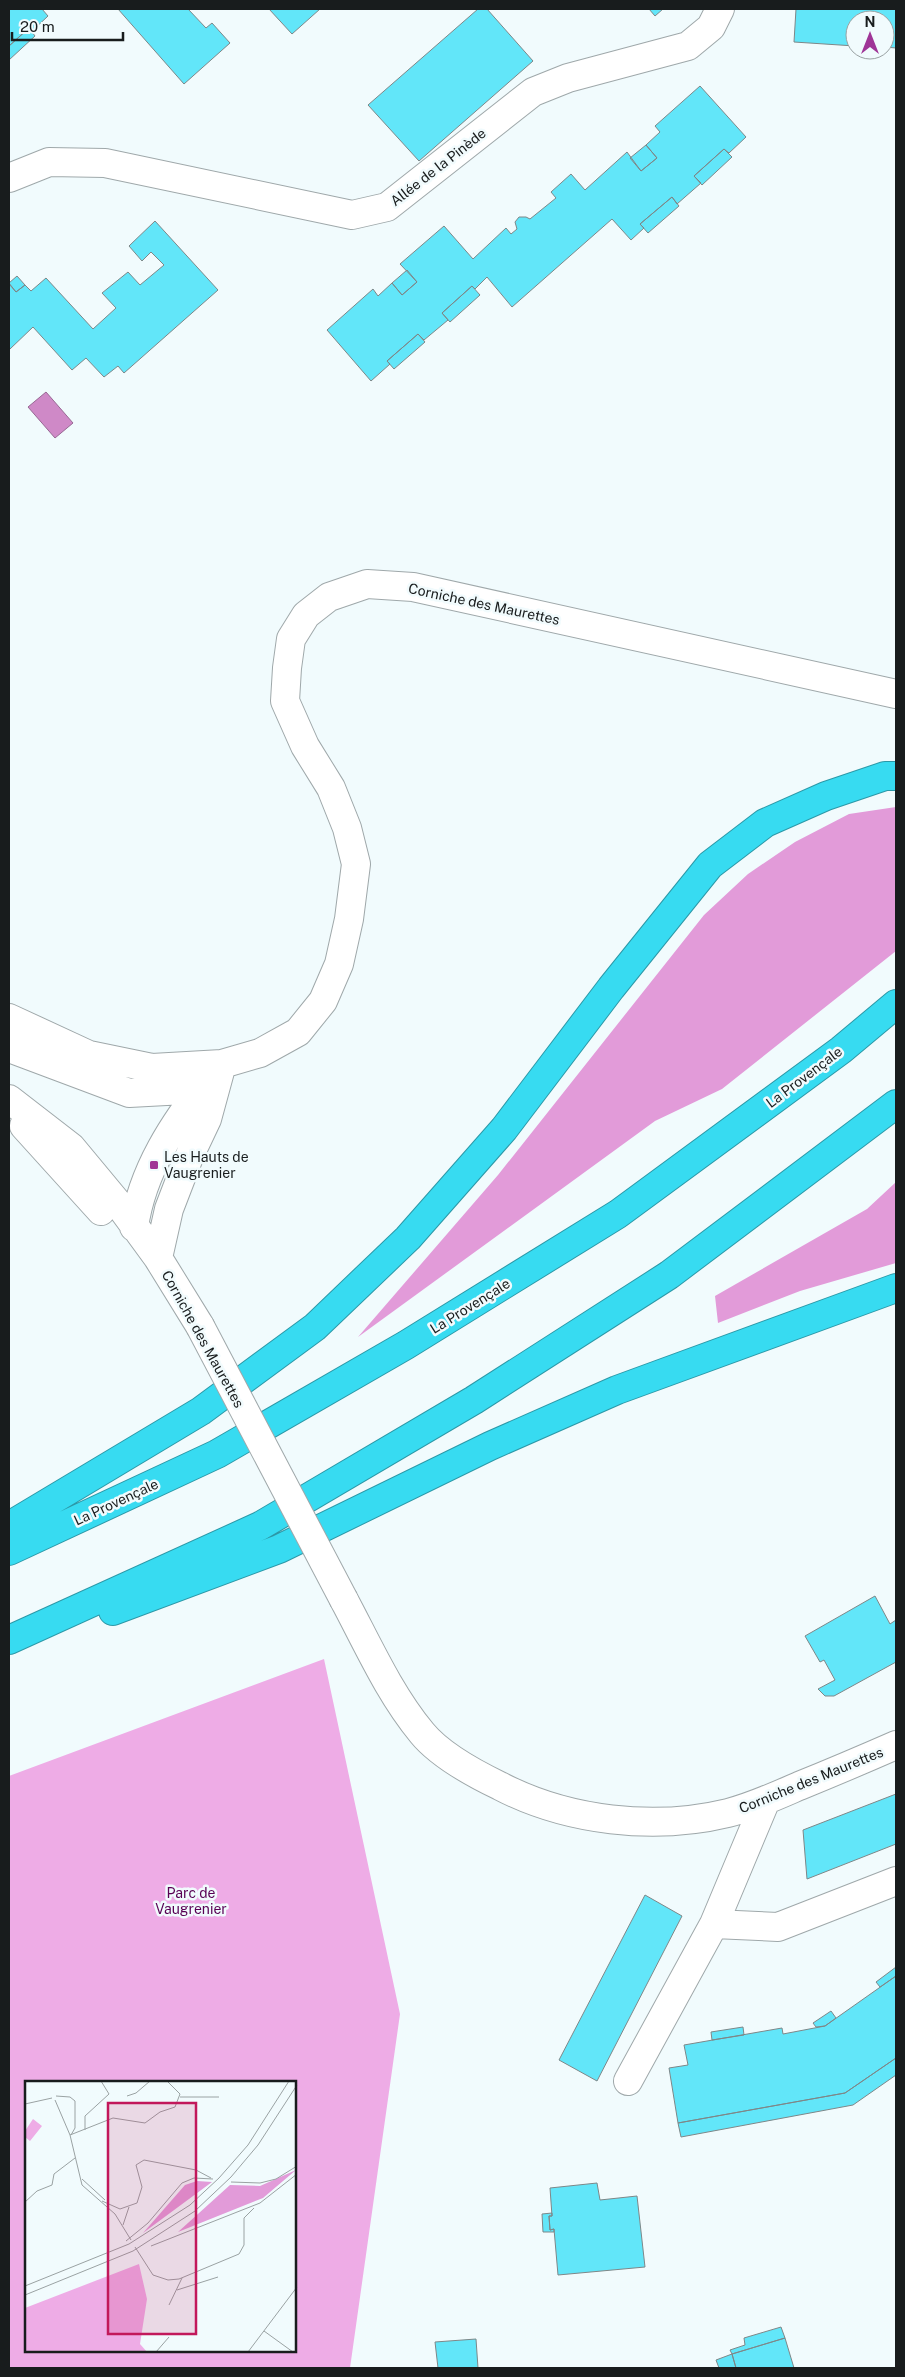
<svg xmlns="http://www.w3.org/2000/svg" width="905" height="2377" viewBox="0 0 905 2377" font-family="'Public Sans',sans-serif">
<style>
.green{fill:#eeace6;fill-rule:evenodd}
.forest{fill:#e29bd9}
.water{fill:#cf89c7;stroke:#986894}
.building{fill:#62e6f9;stroke:#7e8788}
.lines{fill:none;stroke-linecap:round;stroke-linejoin:round}
.minor-casing{stroke:#9fa8aa;stroke-width:30}
.highway-casing{stroke:#2c98a7;stroke-width:30}
.minor{stroke:#fff;stroke-width:28}
.highway{stroke:#37dbf1;stroke-width:28}
.minor-bridge-casing{stroke:#9fa8aa;stroke-width:30;stroke-linecap:butt}
.minor-bridge{stroke:#fff;stroke-width:28}
.poi-dot{fill:#9f3597;stroke:#f1fbfd;stroke-width:2}
.labels{text-anchor:middle;dominant-baseline:central;stroke-width:5;stroke-linejoin:round;paint-order:stroke}
.street-label{font-size:14px;fill:#181c1d;stroke:#f1fbfd}
.poi-label{font-size:14px;fill:#181c1d;stroke:#f1fbfd;text-anchor:start}
.park-label{font-size:14px;fill:#580054;stroke:#f1fbfd}
.inset-road{fill:none;stroke:#9aa2a3;stroke-width:1}
.view{fill:#c2185b;fill-opacity:0.15;stroke:#c2185b;stroke-width:2.5}
.inset-edge{fill:none;stroke:#181c1d;stroke-width:2.5}
</style>
<rect width="100%" height="100%" fill="#f1fbfd"/>
<!-- green -->
<path class="green" d="M324 1659 400 2014 350 2368H9V1776ZM26 2082H295V2351H26Z"/>
<!-- forest -->
<path class="forest" d="M896 807V951L722 1089 655 1121 358 1337 498 1175 704 915 748 874 795 842 849 814Z
M896 1182V1263L800 1291 718 1323 715 1296 867 1209Z"/>
<!-- water -->
<path class="water" d="M46 392 73 423 55 438 28 407Z"/>
<!-- building -->
<path class="building" d="M9 9H42L48 16 31 32 29 28 9 46Z
M118 9H188L206 28 212 23 230 43 184 84Z
M269 9H320L292 34Z
M478 9H487L533 61 419 161 368 105Z
M649 9H663L655 16Z
M796 9H896V48L885 47V20H855V46L794 42Z
M29 28 35 36 9 60V46Z
M700 86 746 137 729 153 724 149 694 176 701 183 677 204 672 197 640 224 644 228 631 240 612 219 512 307 487 277 475 289 472 286 442 313 448 320 424 340 418 334 387 361 390 364 371 381 327 330 373 289 378 296 392 283 402 295 417 282 400 264 444 226 473 259 506 228 511 234 517 229 515 222 519 217H526L530 219 556 198 551 192 571 174 585 190 627 152 641 171 657 158 646 145 660 132 655 126Z
M646 145 657 158 641 171 630 158Z
M724 149 732 157 702 185 694 176Z
M672 197 679 206 648 233 640 224Z
M155 221 218 290 124 373 118 366 104 377 86 358 72 370 33 327 10 349 9 347V284L16 292 25 285 31 291 46 278 93 329 116 308 102 293 128 272 140 285 164 265 151 252 142 261 129 246Z
M407 270 417 282 402 295 392 283Z
M17 276 25 285 16 292 9 283Z
M472 286 480 295 450 322 442 313Z
M418 334 425 342 394 369 387 361Z
M875 1596 890 1624 896 1620V1662L834 1696H825L818 1689 835 1680 824 1660 820 1662 805 1636Z
M896 1794V1844L807 1879 803 1830Z
M645 1895 682 1916 597 2081 559 2060Z
M896 1967V1976L880 1987 876 1982Z
M896 1976V2058L845 2093 678 2123 669 2068 688 2065 684 2045 782 2028 783 2034 825 2026Z
M831 2011 836 2018 825 2026 816 2027 813 2023Z
M743 2027 744 2035 712 2040 711 2032Z
M896 2058V2075L853 2105 681 2137 678 2123 845 2093Z
M597 2183 600 2200 637 2196 645 2267 558 2275 554 2229 550 2230 549 2216H552L550 2188Z
M552 2213V2216H549L550 2230 554 2229V2232H543L542 2214Z
M781 2327 785 2338 732 2354 730 2350 745 2345 744 2338Z
M785 2338 794 2368H736L732 2354Z
M476 2339 478 2368H438L435 2342Z
M732 2354 736 2368H719L716 2360Z"/>
<g class="lines">
<defs>
<path id="minor" d="M9 178 49 162 105 163 352 215 387 207 533 92 568 78 688 46 711 27 720 9
M9 1018 89 1055 152 1068 222 1064 260 1053 298 1032 323 1001 339 964 349 919 356 864 347 828 331 788 305 746 285 701 287 668 291 639 306 615 329 597 367 584 413 587 896 694
M9 1048 129 1093 185 1090 222 1064
M9 1099 71 1147 120 1206 158 1258 200 1326
M24 1126 101 1211
M134 1227C142 1171 174 1122 209 1079
M158 1258 169 1209 189 1157 207 1119 222 1064
M344 1600C368 1645 389 1693 422 1733 440 1755 475 1774 500 1786 567 1821 654 1831 728 1813 752 1807 776 1796 799 1786 831 1773 864 1759 896 1745
M714 1924 778 1927 896 1881
M628 2081 714 1924 766 1800"/>
<path id="highway" d="M9 1526 201 1411 315 1327 408 1238 504 1129 611 988 710 865 765 823 826 796 885 776H896
M9 1551 217 1454 406 1345 618 1214 841 1050 896 1004
M113 1611 279 1549 490 1446 617 1390 896 1288
M9 1640 260 1526 474 1400 669 1275 896 1104"/>
</defs>
<!-- minor casing -->
<use href="#minor" class="minor-casing"/>
<!-- highway casing -->
<use href="#highway" class="highway-casing"/>
<!-- minor -->
<use href="#minor" class="minor"/>
<!-- highway -->
<use href="#highway" class="highway"/>
<defs>
<path id="minor-bridge" d="M200 1326 344 1600"/>
</defs>
<!-- minor-bridge casing -->
<use href="#minor-bridge" class="minor-bridge-casing"/>
<!-- minor-bridge -->
<use href="#minor-bridge" class="minor-bridge"/>
</g>
<!-- markers -->
<rect class="poi-dot" x="149" y="1160" width="10" height="10" rx="2.5"/>
<g class="labels">
<!-- street labels -->
<g class="street-label">
<text transform="translate(438 167) rotate(-38)">Allée de la Pinède</text>
<text transform="translate(484 604) rotate(12)">Corniche des Maurettes</text>
<text transform="translate(804 1077) rotate(-37)">La Provençale</text>
<text transform="translate(470 1306) rotate(-32)">La Provençale</text>
<text transform="translate(203 1339) rotate(61)">Corniche des Maurettes</text>
<text transform="translate(116 1502) rotate(-25)">La Provençale</text>
<text transform="translate(811 1780) rotate(-22)">Corniche des Maurettes</text>
</g>
<!-- poi labels -->
<g class="poi-label">
<text x="164" y="1157">Les Hauts de<tspan x="164" dy="16">Vaugrenier</tspan></text>
</g>
<!-- park labels -->
<g class="park-label">
<text x="191" y="1893">Parc de<tspan x="191" dy="16">Vaugrenier</tspan></text>
</g>
</g>
<!-- overview -->
<g transform="translate(25 2081)">
<rect width="271" height="271" fill="#f1fbfd"/>
<path d="M8 38 17 45 5 60 0 56V50ZM114 183 122 218 115 263 122 271H0V227Z" fill="#eeace6"/>
<path d="M271 89 238 117 153 151 205 104 235 105ZM172 100 187 101 118 152 160 104Z" fill="#e29bd9"/>
<path class="inset-road" d="M31 15 45 16 50 20V47L46 54M102 15 111 12 125 0M155 16H194M30 19 45 54 57 104 90 133 106 159M0 23 27 17M60 49V35L84 13 76 0M45 54 88 37 120 42 135 31 150 26 155 13 142 0M57 98 80 119M206 101 235 102 251 98 272 85M77 120 95 128 112 122 117 106 111 84 119 79 171 89 186 97M0 121 12 110 27 104 29 93 50 77M235 122 272 93M98 144 104 126M101 160 123 142 157 102 169 97 188 98M126 165 235 122M110 166 128 194 143 199 154 198 214 173 219 164V137L229 127M0 205 104 163 165 124 194 97 223 64 264 0M152 209 193 196M0 214 108 170 170 130 206 96 233 64 272 4M144 224 157 197M239 250 268 271M131 271 144 256M223 271 272 206"/>
<path class="view" d="M83 22H171V253H83Z"/>
<rect width="271" height="271" class="inset-edge"/>
</g>
<!-- border -->
<rect width="905" height="2377" fill="none" stroke="#181c1d" stroke-width="20"/>
<!-- north arrow -->
<g transform="translate(870 35)"><circle r="24" fill="#f1fbfd" stroke="#9aa2a3"/>
<path d="M0-4L9 19L0 12L-9 19Z" fill="#9f3597"/>
<text y="-8" font-size="14" font-weight="bold" text-anchor="middle" fill="#181c1d">N</text>
</g>
<!-- scale -->
<path d="M12 32v8h111v-8" fill="none" stroke="#181c1d" stroke-width="2.5"/>
<text x="20" y="32" font-size="15" fill="#181c1d" stroke="#f1fbfd" stroke-width="4" paint-order="stroke">20 m</text>
</svg>
